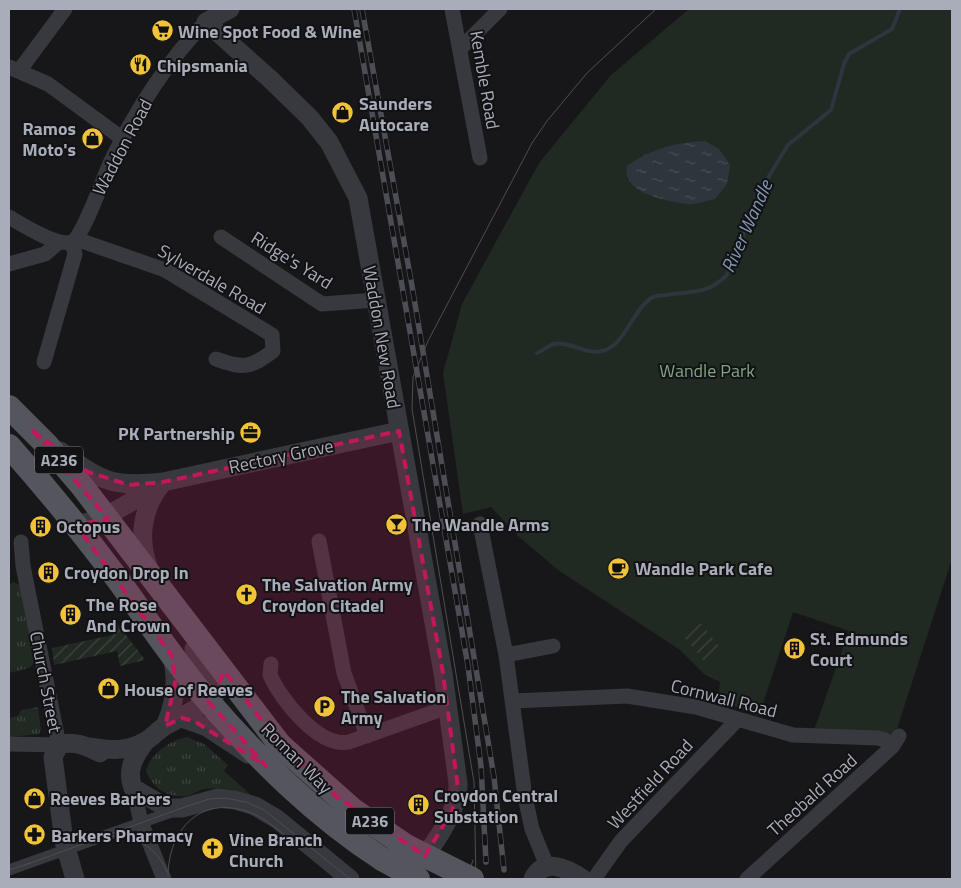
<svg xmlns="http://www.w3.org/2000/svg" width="961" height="888" viewBox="0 0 961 888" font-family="'Titillium Web',sans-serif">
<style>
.grass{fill:url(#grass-tufts)}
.park{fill:#212923}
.garden{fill:url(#garden-furrows)}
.water{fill:url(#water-ripples)}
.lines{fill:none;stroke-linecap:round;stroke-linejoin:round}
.stream{stroke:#2d353d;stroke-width:4}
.pedestrian{stroke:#38393e;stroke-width:11}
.minor{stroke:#38393e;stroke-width:15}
.tertiary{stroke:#38393e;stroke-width:19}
.primary{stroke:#54555d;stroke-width:24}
.tram{stroke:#4d4e55;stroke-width:1}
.rail-casing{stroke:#4d4e55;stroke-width:5.5}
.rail{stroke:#121214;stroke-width:4;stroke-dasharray:11;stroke-linecap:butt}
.primary-bridge{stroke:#54555d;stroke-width:24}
.marked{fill:#c2185b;fill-opacity:0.2;stroke:#c2185b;stroke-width:4;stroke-dasharray:10 6;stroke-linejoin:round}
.labels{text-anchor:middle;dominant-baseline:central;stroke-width:4;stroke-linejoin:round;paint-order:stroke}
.shield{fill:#121214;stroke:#7c7e88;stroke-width:1}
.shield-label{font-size:16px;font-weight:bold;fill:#a9adb9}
.poi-label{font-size:18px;font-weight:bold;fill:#a9adb9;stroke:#121214;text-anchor:start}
.street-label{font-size:18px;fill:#a9adb9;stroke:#121214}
.park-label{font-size:18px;fill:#81a486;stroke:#121214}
.water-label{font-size:19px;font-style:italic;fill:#8197b3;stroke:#121214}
</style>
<defs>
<pattern id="grass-tufts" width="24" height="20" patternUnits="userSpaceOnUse" patternTransform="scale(1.25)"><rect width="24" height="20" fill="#212923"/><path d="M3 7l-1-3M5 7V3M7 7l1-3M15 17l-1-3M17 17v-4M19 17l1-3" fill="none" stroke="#3e4541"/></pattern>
<pattern id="garden-furrows" width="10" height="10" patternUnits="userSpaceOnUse" patternTransform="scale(1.25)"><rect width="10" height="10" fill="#212923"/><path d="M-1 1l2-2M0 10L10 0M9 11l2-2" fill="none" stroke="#3e4541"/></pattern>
<pattern id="water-ripples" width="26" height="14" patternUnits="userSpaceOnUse" patternTransform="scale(1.25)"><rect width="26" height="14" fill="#2d353d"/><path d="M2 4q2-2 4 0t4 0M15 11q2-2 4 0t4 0" fill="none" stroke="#495057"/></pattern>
</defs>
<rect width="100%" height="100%" fill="#171719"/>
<!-- grass -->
<path class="grass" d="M13 582 22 586 37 660 29 668 9 673V586Z
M38 707 41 729 39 734 9 737V718L18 716 21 710Z
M187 737 204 744 228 765 224 771 251 795C237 790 220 787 205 789 198 790 193 795 186 796 167 798 153 788 146 771 150 754 171 740 187 737Z"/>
<!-- park -->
<path class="park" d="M689 9H952V559L895 735 814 730 849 631 793 612 759 716 718 700 720 682 705 675 680 650 558 570 518 536 491 507 463 514 443 373 462 304 539 163 611 75Z"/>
<!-- garden -->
<path class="garden" d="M114 619 145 660 120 666 117 651 54 665 52 648 113 635 110 620Z
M699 621 720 647 704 661 682 635Z"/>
<!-- water -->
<path class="water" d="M705 141 719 149 730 165 727 184 715 199C706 201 695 205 687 204 666 201 621 193 627 166 650 149 677 142 705 141Z"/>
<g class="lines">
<!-- stream -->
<path class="stream" d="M537 353C542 351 548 346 554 344 572 341 585 355 602 351 625 346 631 312 651 298 655 296 661 295 666 295 691 291 706 295 726 276L769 176 788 145 831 110 844 64 849 54 892 29 900 9"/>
<!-- pedestrian -->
<path class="pedestrian" d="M9 870 174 811"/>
<!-- minor -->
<path class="minor" d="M452 9 480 158
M460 49 500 9
M9 67 48 84 123 139
M19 71 65 9
M9 217C23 225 60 249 74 241 86 228 102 181 111 161 134 114 168 59 206 22
M221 237 322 304 376 300
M76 239 165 270 272 335 273 351C250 368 244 369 216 359
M9 264 45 254 59 242
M44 362 75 254 72 243
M480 524 506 655 525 797 532 829 547 866
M319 541 344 673 367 736
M506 655 553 646
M271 664 270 675C281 700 319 748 349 742L448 707
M513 701 627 696 696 707 793 735 878 738 885 740 892 747
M9 744 59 745 23 566 21 542
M133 788 141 822 164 879
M594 879 621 841 738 719
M747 879 892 747 899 736"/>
<!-- tertiary -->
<path class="tertiary" d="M206 22 269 78 310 118 329 142 358 198 443 673 458 783C460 809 433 846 417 866
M206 22 230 9
M60 451C101 481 112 488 163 482L399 431
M76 525C107 519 131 502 158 485
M149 569C138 541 141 509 161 485
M182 718 207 727 248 754
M165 726C175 704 178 680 172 656
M145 742C134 757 126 770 133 788L167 808H182L218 798 235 800 255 806 277 819 350 879
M91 747C109 750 127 752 144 742 152 738 158 730 165 726 183 716 200 708 215 695L217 685 194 649
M75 879 64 841 53 757 59 745C73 740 87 746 100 753
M533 879C544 857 567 868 583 879"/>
<!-- primary -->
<path class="primary" d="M9 407 47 445 82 486 280 745
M9 446C47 489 84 534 119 581 148 621 176 664 209 702 261 762 316 816 382 859"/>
<!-- tram -->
<path class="tram" d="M111 836C136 835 158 849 167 872
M25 865 182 808 209 799 225 798 246 802 264 810 350 879
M9 870 30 863
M168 875C169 829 200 795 249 812 266 818 279 831 293 842
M467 879 473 860
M476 879 474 782 412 409 413 377 428 341 532 143 547 121 587 73 656 9"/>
<defs>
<path id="rail" d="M354 9 468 666 481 766 486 862
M362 9 412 286 494 777 504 870"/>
</defs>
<!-- rail casing -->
<use href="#rail" class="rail-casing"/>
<!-- rail -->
<use href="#rail" class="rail"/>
<!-- primary-bridge -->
<path class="primary-bridge" d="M280 745 353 810 406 846 472 879
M382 859 418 879"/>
</g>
<!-- marked area -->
<path class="marked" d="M33 431 88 472 129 485 163 482 399 431 443 673 458 789 452 811 425 856 333 794 280 745 224 671 215 695 208 701 266 766 194 721 182 718 165 726 175 684 172 656 76 525 108 519Z"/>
<!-- icons -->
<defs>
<symbol id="supermarket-disc" viewBox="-11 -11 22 22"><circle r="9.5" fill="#f1c338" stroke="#121214"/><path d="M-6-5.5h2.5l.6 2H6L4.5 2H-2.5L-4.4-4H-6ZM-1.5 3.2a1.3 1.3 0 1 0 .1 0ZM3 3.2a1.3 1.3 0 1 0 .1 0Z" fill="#111"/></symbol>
<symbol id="restaurant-disc" viewBox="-11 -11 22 22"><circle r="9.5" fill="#f1c338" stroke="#121214"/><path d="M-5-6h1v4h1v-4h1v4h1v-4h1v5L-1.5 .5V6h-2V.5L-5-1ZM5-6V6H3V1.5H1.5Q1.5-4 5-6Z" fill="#111"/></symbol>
<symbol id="shop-disc" viewBox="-11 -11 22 22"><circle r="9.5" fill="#f1c338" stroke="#121214"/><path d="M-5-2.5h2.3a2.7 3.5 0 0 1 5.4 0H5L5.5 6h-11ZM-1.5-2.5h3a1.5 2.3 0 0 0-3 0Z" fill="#111"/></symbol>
<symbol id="office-disc" viewBox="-11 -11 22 22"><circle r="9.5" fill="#f1c338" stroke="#121214"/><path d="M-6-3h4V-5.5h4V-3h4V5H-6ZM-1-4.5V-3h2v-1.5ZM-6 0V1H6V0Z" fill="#111"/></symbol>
<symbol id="bar-disc" viewBox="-11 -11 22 22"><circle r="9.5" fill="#f1c338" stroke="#121214"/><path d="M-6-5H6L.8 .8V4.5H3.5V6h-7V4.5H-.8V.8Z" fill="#111"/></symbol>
<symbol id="building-disc" viewBox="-11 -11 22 22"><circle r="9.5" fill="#f1c338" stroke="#121214"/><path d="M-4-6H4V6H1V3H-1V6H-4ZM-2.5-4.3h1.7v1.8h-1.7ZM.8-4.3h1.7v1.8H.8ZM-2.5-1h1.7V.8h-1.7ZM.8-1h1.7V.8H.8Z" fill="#111"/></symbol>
<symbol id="cafe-disc" viewBox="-11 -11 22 22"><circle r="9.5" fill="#f1c338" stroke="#121214"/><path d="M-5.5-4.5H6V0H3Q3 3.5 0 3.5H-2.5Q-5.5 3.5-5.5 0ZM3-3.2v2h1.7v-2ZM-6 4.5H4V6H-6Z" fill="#111"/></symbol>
<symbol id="church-disc" viewBox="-11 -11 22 22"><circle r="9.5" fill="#f1c338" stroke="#121214"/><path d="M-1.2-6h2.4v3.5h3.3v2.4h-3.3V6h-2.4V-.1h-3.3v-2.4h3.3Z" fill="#111"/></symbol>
<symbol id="parking-disc" viewBox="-11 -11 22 22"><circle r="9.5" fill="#f1c338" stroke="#121214"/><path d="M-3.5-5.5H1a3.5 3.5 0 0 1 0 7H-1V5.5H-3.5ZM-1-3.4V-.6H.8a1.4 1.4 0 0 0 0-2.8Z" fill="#111"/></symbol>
<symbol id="pharmacy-disc" viewBox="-11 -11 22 22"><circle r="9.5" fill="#f1c338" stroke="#121214"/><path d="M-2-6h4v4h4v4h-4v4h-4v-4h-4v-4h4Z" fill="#111"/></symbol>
</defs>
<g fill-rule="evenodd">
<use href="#supermarket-disc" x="150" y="18" width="25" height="25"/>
<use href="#restaurant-disc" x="128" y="52" width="25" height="25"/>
<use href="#shop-disc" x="330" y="100" width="25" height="25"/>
<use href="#shop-disc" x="80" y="126" width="25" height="25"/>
<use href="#office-disc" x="238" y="420" width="25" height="25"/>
<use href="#bar-disc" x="384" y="512" width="25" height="25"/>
<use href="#building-disc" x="28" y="514" width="25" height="25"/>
<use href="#cafe-disc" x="606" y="556" width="25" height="25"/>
<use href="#building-disc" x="36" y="560" width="25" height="25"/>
<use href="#church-disc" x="234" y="582" width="25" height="25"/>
<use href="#building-disc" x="58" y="602" width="25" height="25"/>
<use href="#building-disc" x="782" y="636" width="25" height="25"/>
<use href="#shop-disc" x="96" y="676" width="25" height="25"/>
<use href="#parking-disc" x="312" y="694" width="25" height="25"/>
<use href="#shop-disc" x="22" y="786" width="25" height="25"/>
<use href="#building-disc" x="406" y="792" width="25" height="25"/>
<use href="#pharmacy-disc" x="22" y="822" width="25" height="25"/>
<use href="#church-disc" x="200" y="836" width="25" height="25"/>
</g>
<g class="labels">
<!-- shield labels -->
<g class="shield">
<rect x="35" y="446.5" width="48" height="27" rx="4"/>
<rect x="346" y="807.5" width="48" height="27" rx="4"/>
</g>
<g class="shield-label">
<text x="59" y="460">A236</text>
<text x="370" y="821">A236</text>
</g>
<!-- poi labels -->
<g class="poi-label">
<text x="178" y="31">Wine Spot Food &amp; Wine</text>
<text x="157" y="65">Chipsmania</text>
<text x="359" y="103">Saunders<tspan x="359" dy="21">Autocare</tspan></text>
<text x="76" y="128" text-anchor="end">Ramos<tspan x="76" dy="21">Moto's</tspan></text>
<text x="235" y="433" text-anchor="end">PK Partnership</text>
<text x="412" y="524">The Wandle Arms</text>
<text x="56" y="526">Octopus</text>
<text x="635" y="568">Wandle Park Cafe</text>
<text x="64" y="572">Croydon Drop In</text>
<text x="262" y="584">The Salvation Army<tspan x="262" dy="21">Croydon Citadel</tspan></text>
<text x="86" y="604">The Rose<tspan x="86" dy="21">And Crown</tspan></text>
<text x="810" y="638">St. Edmunds<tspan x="810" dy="21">Court</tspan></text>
<text x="124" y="689">House of Reeves</text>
<text x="341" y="696">The Salvation<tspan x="341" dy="21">Army</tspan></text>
<text x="434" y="795">Croydon Central<tspan x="434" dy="21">Substation</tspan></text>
<text x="50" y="798">Reeves Barbers</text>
<text x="51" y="835">Barkers Pharmacy</text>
<text x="229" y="839">Vine Branch<tspan x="229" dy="21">Church</tspan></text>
</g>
<!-- street labels -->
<g class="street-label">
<text transform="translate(485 80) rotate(80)">Kemble Road</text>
<text transform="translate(122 147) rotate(-62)">Waddon Road</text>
<text transform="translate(292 260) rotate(32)">Ridge's Yard</text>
<text transform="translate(212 279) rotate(30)">Sylverdale Road</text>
<text transform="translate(382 337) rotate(80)">Waddon New Road</text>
<text transform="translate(281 456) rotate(-12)">Rectory Grove</text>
<text transform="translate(46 682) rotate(79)">Church Street</text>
<text transform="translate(724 698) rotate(14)">Cornwall Road</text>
<text transform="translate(297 758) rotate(45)">Roman Way</text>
<text transform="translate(650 784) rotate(-47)">Westfield Road</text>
<text transform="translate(812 795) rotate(-42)">Theobald Road</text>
</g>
<!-- park labels -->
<g class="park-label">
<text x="707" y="370">Wandle Park</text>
</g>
<!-- water labels -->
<g class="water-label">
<text transform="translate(746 226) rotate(-66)">River Wandle</text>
</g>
</g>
<!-- border -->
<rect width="961" height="888" fill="none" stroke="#a9adb9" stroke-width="20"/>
</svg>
